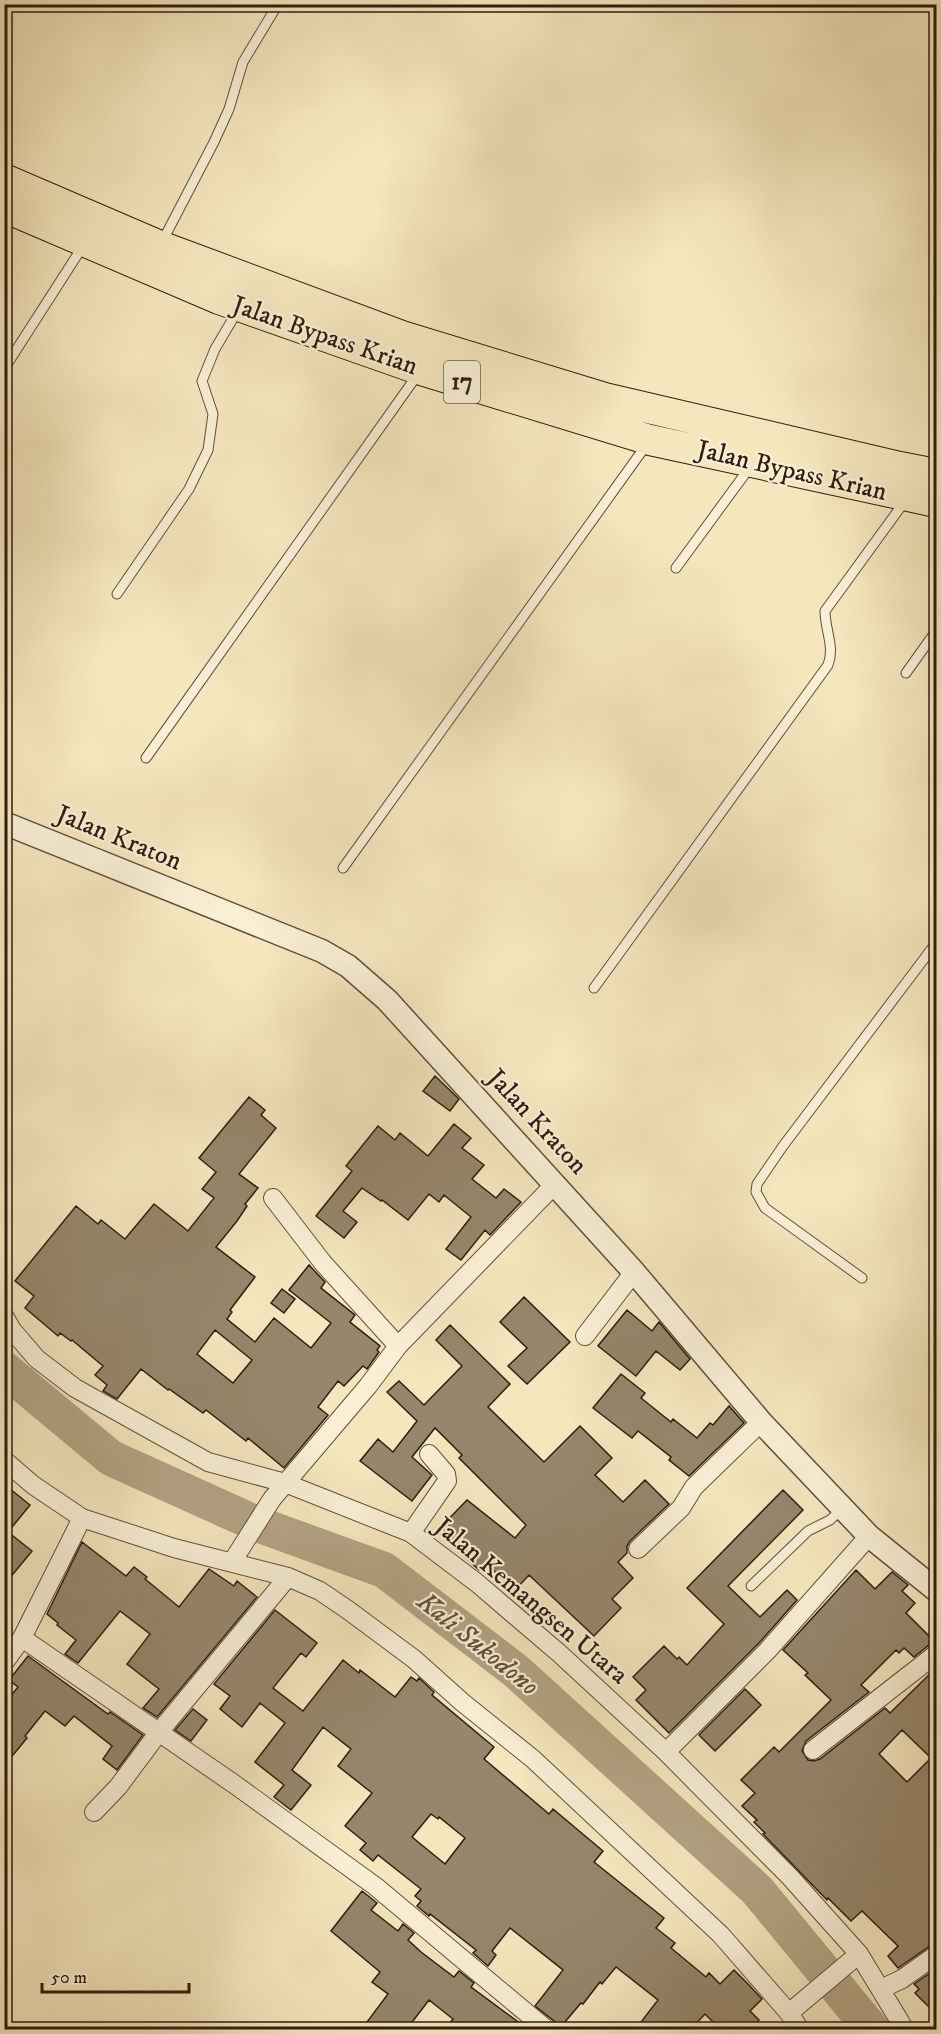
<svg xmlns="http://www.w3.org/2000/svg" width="941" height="2034" viewBox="0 0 941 2034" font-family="'IM FELL DW Pica',serif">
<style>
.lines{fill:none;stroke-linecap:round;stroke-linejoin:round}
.river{stroke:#b2a283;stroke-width:36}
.building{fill:#96866b;stroke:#2f1d11;stroke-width:1.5;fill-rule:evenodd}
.service-casing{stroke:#604f3c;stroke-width:11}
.minor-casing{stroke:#604f3c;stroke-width:20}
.tertiary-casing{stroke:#604f3c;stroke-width:25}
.trunk-casing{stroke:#2f1d11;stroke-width:32}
.service{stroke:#f8efd5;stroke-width:9}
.minor{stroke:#f8efd5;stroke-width:18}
.tertiary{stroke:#f8efd5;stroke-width:22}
.trunk{stroke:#f5e6be;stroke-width:30}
.labels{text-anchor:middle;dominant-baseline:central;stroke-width:4.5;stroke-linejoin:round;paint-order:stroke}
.shield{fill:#f8efd5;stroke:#6b5c4c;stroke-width:1.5}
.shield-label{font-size:24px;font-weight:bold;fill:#2f1d11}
.street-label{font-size:26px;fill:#2f1d11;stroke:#f8efd5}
.water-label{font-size:27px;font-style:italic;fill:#63523f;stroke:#f8efd5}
</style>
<rect width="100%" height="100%" fill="#f5e6be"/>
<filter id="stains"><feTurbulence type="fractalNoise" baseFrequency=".00333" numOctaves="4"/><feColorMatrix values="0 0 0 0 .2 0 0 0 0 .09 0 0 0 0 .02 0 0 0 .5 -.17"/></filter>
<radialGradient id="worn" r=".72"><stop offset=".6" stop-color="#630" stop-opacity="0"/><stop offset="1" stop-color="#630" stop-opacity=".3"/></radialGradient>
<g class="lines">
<!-- river -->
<path class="river" d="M4 1369 111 1458 257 1524 384 1570 516 1671 757 1890 872 2030"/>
</g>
<!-- building -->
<path class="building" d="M435 1076 459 1099 450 1111 423 1091Z
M249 1097 265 1110 261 1115 276 1128 239 1174 258 1188 245 1204 247 1206 237 1221 216 1247 255 1277 230 1310 232 1312 227 1319 255 1342 274 1318 311 1348 331 1323 289 1290 309 1265 325 1282 321 1288 355 1315 350 1322 380 1346 377 1350 379 1352 367 1369 363 1366 344 1386 338 1381 318 1407 328 1415 284 1468 248 1438 246 1441 206 1410 203 1413 169 1389 168 1390 141 1369 117 1399 103 1391 107 1385 95 1375 103 1366 72 1340 71 1341 60 1333 58 1336 25 1308 34 1296 15 1281 76 1206 98 1224 101 1220 125 1239 154 1204 188 1231 214 1198 202 1189 216 1172 199 1158ZM215 1330 252 1360 233 1383 197 1354Z
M454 1124 471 1138 462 1148 484 1165 472 1179 496 1198 504 1189 521 1202 490 1235 485 1230 461 1260 446 1249 471 1217 444 1195 439 1202 429 1194 408 1220 382 1200 381 1201 362 1188 343 1211 357 1222 344 1238 316 1216 352 1171 346 1166 378 1126 395 1140 400 1133 428 1156Z
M282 1289 295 1299 284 1313 271 1303Z
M524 1297 570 1342 527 1384 508 1366 527 1348 500 1322Z
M627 1310 652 1331 659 1322 690 1359 680 1370 656 1351 636 1376 598 1346Z
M450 1325 510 1384 488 1407 544 1462 580 1426 612 1458 595 1475 623 1502 645 1480 669 1504 630 1541 627 1546V1553L618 1562 633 1578 612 1599 621 1608 594 1636 529 1575 517 1588 506 1577 503 1580 486 1563 479 1570 437 1531 467 1500 515 1538 526 1525 459 1458 462 1455 435 1428 412 1457 432 1475 412 1501 360 1461 378 1439 393 1452 417 1421 387 1392 399 1381 424 1405 462 1366 436 1340Z
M621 1374 645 1393 641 1398 671 1422 673 1419 697 1438 710 1423 713 1425 729 1406 744 1423 689 1476 669 1460 671 1457 638 1431 632 1438 593 1408Z
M4 1484 30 1505 8 1532 32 1551 4 1585Z
M783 1490 803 1510 728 1586 760 1617 787 1590 797 1600 759 1643 669 1733 636 1700 646 1690 633 1677 664 1646 677 1659 679 1657 687 1665 724 1624 687 1588Z
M82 1542 126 1576 134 1567 147 1577 145 1579 179 1607 209 1569 234 1586 237 1581 257 1597 157 1717 143 1708 159 1689 127 1664 150 1634 120 1611 78 1663 65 1654 76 1640 57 1625 58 1623 47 1614Z
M856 1570 875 1589 892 1572 908 1585 902 1591 915 1603 906 1613 936 1643 929 1645 914 1657 904 1648 899 1653 896 1650 861 1685 869 1692 806 1741 802 1751 808 1760 814 1761 820 1759 885 1708 890 1713 936 1668V1944L930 1946 898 1968 888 1956 898 1946 862 1911 851 1921 828 1898 827 1900 763 1834 765 1833 754 1822 757 1820 742 1806 755 1793 741 1780 774 1747 779 1752 831 1700 805 1675 808 1673 783 1650ZM902 1730 931 1758 907 1782 879 1754Z
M275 1610 317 1643 306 1657 301 1653 273 1688 303 1711 343 1660 359 1673 360 1670 395 1697 411 1677 417 1681 419 1678 434 1692 432 1695 494 1747 484 1759 549 1814 553 1809 603 1851 594 1862 664 1918 656 1928 675 1943 671 1948 706 1977 709 1973 720 1984 734 1970 748 1984 762 1999 750 2011 759 2020 750 2030H721L705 2014 690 2030H635L658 2000 616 1967 602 1984 600 1982 583 2004 581 2003 558 2030 554 2021 535 2006 563 1970 510 1928 492 1951 496 1955 488 1966 473 1953 476 1950 430 1914 429 1916 417 1906 421 1901 415 1896 421 1889 378 1855 373 1861 360 1850 366 1843 345 1826 372 1793 338 1766 351 1749 323 1727 292 1770 311 1785 291 1810 274 1797 284 1785 255 1762 285 1723 260 1703 242 1727 220 1709 230 1696 214 1684ZM431 1814 438 1819 439 1817 465 1838 445 1864 412 1837Z
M28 1656 108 1714 110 1712 143 1735 117 1770 103 1759 112 1746 74 1716 65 1726 45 1711 25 1736 27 1738 4 1766V1704L18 1687 9 1680Z
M745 1689 761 1705 715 1751 699 1735Z
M193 1709 207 1720 191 1741 175 1730Z
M362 1891 377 1903 371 1910 398 1931 403 1924 414 1933 408 1940 421 1952 454 1977 459 1971 474 1983 471 1987 529 2030H444L453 2019 429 2000 406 2030H377L367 2022 388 1994 372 1982 380 1972 331 1931Z
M933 1971H936V2014L915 1993 919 1989 914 1984Z"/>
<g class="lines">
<defs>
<path id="service" d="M161 244 214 142 229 109 243 62 278 4
M4 369 83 246
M676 568 750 467
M117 594 189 489 208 450 213 414 202 381 215 349 238 310
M906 673 936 631
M146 758 418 374
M343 868 647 444
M594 988 828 665C835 647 825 630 825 611L905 501
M862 1278 765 1208 756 1192 757 1184 783 1146 936 943
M751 1586 808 1531 830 1520 842 1509"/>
<path id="minor" d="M273 1198 323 1263 398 1346
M4 1316 12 1330 37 1359 75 1388 208 1462 285 1483 411 1533 477 1583 560 1654 666 1752 790 1877 859 1954 905 2030
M585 1336 634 1272
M4 1460 33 1485 82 1518 174 1548 288 1577 320 1591 348 1610 414 1659 462 1702 533 1759 721 1935 789 2013 800 2030
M411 1533 447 1481 446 1474 429 1454
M638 1549 681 1508 694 1487 761 1422
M232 1562 272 1499 368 1386 398 1346 555 1184
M22 1638 234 1784 375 1886 547 2030
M4 1663 22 1638 82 1518
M813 1750 936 1654
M666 1752 767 1651 869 1536
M94 1812 118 1787 159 1732 288 1577
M881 1989 902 1979 936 1955
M789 2013 859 1954"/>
<path id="tertiary" d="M4 823 322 951 348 966 387 1000 634 1272 761 1422 869 1536 936 1590"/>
<path id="trunk" d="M4 179 160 246 402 336 605 398 900 467 936 474
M4 207 219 299 421 370 650 440 936 502"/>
</defs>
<!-- service casing -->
<use href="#service" class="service-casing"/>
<!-- minor casing -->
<use href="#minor" class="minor-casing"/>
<!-- tertiary casing -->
<use href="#tertiary" class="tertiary-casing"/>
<!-- trunk casing -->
<use href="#trunk" class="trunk-casing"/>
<!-- service -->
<use href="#service" class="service"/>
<!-- minor -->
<use href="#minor" class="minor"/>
<!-- tertiary -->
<use href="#tertiary" class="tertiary"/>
<!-- trunk -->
<use href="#trunk" class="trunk"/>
</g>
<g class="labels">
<!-- shield labels -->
<rect class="shield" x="444" y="361" width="36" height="42" rx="4.5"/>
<g class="shield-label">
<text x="462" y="382">17</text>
</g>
<!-- street labels -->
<g class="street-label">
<text transform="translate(325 336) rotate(19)">Jalan Bypass Krian</text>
<text transform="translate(792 471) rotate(13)">Jalan Bypass Krian</text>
<text transform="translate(119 838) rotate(22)">Jalan Kraton</text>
<text transform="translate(537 1122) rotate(47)">Jalan Kraton</text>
<text transform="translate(531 1601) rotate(40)">Jalan Kemangsen Utara</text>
</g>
<!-- water labels -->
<g class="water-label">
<text transform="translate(478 1644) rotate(39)">Kali Sukodono</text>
</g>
</g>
<!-- margin -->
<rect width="941" height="2034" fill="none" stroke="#f5e6be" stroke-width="24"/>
<rect x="6" y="6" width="929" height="2022" fill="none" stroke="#2f1d11" stroke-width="3"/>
<rect x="12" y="12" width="917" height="2010" fill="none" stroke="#2f1d11" stroke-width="1.5"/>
<!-- scale -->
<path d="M42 1983v9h147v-9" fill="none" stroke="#2f1d11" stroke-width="3"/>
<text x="51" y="1983" font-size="18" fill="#2f1d11" stroke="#f8efd5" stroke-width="4.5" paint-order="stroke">50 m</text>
<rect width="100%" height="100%" filter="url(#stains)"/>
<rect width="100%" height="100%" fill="url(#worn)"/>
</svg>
